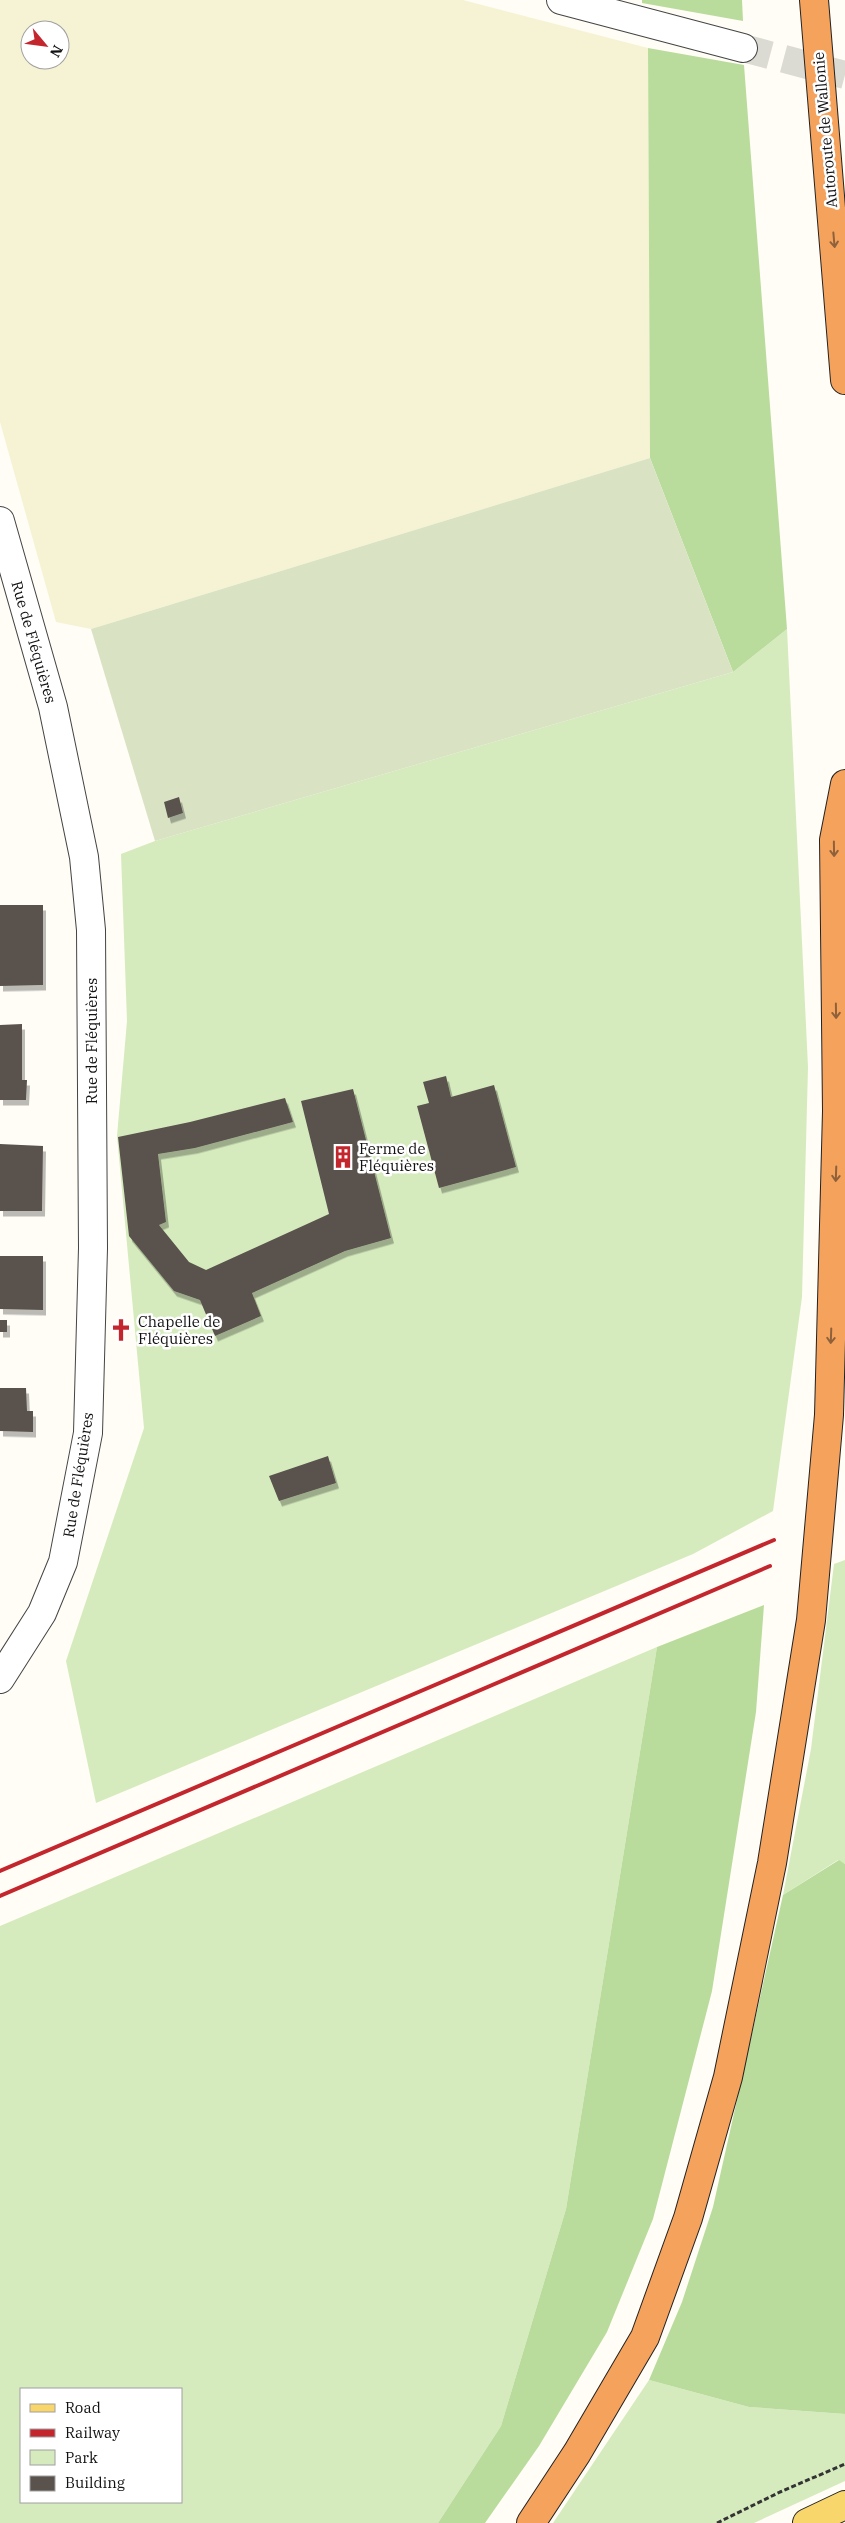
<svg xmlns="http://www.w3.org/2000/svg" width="845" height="2523" viewBox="0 0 845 2523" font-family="'IBM Plex Serif',serif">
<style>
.farmland{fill:#f6f3d4;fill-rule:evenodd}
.green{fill:#d5ebbd;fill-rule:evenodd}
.forest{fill:#b9dc9c}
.cemetery{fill:#d9e3c4}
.building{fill:#5a524d;filter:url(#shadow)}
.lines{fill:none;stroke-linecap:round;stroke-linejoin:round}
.minor-tunnel{stroke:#dbdad3;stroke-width:28;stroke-dasharray:28 14;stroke-linecap:butt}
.minor-casing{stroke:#444;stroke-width:30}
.major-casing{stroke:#222;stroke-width:30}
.highway-casing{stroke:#222;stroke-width:30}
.path{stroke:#333;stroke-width:3;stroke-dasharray:5 2.5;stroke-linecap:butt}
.minor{stroke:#fff;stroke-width:28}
.major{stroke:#f9d66b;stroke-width:28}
.highway{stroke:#f5a25d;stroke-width:28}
.rail{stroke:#c4262e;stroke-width:4}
.oneway{stroke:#8e613b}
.labels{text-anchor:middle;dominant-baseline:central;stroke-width:5;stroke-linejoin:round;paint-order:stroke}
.street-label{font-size:15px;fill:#111;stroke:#fff}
.poi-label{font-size:15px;fill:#111;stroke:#fff;text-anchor:start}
</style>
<defs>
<filter id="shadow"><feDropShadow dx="3" dy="5.5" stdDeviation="0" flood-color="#0004"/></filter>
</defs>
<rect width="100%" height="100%" fill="#fffdf5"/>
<!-- farmland -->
<path class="farmland" d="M0 0H463L648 48 650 458 91 629 56 622 0 422ZM30 30H60V60H30Z"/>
<!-- green -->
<path class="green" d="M787 629 808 1067 802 1297 773 1511 693 1554 96 1803 66 1661 144 1428 117 1136 127 1021 121 854 155 841 733 672Z
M845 1560V1864L838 1860 783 1895 811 1749 834 1564Z
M657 1647 566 2209 501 2426 438 2523H0V1926ZM21 2389H181V2502H21Z
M649 2380 749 2407 845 2414V2481L754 2523H553Z"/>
<!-- forest -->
<path class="forest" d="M642 0H742L743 21 642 3Z
M648 48 744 65 787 629 733 672 650 458Z
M764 1605 756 1712 712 1991 653 2219 607 2332 539 2446 485 2523H438L501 2426 566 2209 657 1647Z
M839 1860 845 1864V2414L749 2407 649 2380 682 2302 713 2207 783 1895Z"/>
<!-- cemetery -->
<path class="cemetery" d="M650 458 733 672 155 841 91 629Z"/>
<!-- building -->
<path class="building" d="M179 797 183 813 168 818 164 802Z
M0 905H43V985L0 986Z
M22 1024V1080H27L26 1100H0V1025Z
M446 1076 451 1097 494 1085 516 1167 439 1188 417 1106 429 1103 423 1082Z
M353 1089 391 1238 345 1251 252 1293 261 1316 215 1336 200 1300 174 1291 129 1236 118 1137 190 1122 285 1098 293 1122 195 1148 158 1154 166 1222 159 1225 189 1262 206 1270 329 1214 301 1101Z
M0 1144 43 1146 42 1211H0Z
M0 1256H43V1310L0 1309Z
M0 1320H7V1332H0Z
M0 1388H26L27 1411H33V1432L0 1431Z
M328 1456 336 1483 279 1501 269 1476Z"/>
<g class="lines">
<!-- minor-tunnel -->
<path class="minor-tunnel" d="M743 48 845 75"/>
<defs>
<path id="minor" d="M561 0 743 48
M0 521 53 707 84 857 91 930 93 1248 88 1433 63 1562 42 1613 0 1679"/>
<path id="major" d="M807 2523 845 2505"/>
<path id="highway" d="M814 0 845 380
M531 2523 577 2453 645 2337 688 2218 728 2077 772 1863 811 1620 829 1415 837 1111 834 840 845 784"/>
</defs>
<!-- minor casing -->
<use href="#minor" class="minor-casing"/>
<!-- major casing -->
<use href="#major" class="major-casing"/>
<!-- highway casing -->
<use href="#highway" class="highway-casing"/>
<!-- path -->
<path class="path" d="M717 2523 780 2492 845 2464"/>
<!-- minor -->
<use href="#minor" class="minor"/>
<!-- major -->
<use href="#major" class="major"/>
<!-- highway -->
<use href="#highway" class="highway"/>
<!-- rail -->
<path class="rail" d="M0 1871 774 1540
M0 1896 770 1566"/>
</g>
<!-- one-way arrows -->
<defs><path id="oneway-shaft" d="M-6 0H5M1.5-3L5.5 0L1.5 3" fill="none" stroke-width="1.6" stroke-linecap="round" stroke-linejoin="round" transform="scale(1.25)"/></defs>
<g class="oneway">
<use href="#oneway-shaft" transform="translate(834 240) rotate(85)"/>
<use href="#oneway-shaft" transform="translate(834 849) rotate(89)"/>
<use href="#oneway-shaft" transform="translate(836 1011) rotate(89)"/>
<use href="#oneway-shaft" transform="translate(836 1174) rotate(92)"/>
<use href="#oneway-shaft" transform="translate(831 1336) rotate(92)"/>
</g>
<!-- icons -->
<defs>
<symbol id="building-bare" viewBox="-9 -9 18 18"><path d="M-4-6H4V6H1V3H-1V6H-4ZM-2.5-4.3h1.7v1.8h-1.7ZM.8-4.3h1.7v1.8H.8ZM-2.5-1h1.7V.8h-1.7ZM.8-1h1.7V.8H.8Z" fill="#c4262e" stroke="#fff" stroke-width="2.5" paint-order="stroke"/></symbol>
<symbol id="church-bare" viewBox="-9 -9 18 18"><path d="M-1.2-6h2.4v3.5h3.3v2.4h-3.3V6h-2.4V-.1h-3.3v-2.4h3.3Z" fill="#c4262e" stroke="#fff" stroke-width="2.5" paint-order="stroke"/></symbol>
</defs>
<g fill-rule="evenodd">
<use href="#building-bare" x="327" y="1141" width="32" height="32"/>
<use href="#church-bare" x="105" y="1314" width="32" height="32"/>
</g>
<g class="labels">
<!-- street labels -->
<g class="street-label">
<text transform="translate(825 130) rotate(-95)">Autoroute de Wallonie</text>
<text transform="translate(34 642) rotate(74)">Rue de Fléquières</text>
<text transform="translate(91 1041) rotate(-90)">Rue de Fléquières</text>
<text transform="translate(78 1475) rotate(-81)">Rue de Fléquières</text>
</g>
<!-- poi labels -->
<g class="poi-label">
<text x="359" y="1148">Ferme de<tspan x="359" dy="17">Fléquières</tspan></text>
<text x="138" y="1321">Chapelle de<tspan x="138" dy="17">Fléquières</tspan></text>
</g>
</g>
<!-- legend -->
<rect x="20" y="2388" width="162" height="115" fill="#ffffff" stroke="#a0a0a0"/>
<rect x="30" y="2404" width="25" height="8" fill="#f9d66b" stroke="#a0a0a0"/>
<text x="65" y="2413" font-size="15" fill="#111111">Road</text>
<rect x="30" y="2429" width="25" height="8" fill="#c4262e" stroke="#a0a0a0"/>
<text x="65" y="2438" font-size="15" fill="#111111">Railway</text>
<rect x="30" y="2450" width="25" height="15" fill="#d5ebbd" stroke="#a0a0a0"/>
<text x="65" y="2463" font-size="15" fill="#111111">Park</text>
<rect x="30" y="2476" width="25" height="15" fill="#5a524d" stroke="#a0a0a0"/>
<text x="65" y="2488" font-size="15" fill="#111111">Building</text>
<!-- north arrow -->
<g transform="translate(45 45) rotate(119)"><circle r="24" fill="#ffffff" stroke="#a0a0a0"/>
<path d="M0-4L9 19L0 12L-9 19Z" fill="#c4262e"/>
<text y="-8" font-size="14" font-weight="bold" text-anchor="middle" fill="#111111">N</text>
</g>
</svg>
